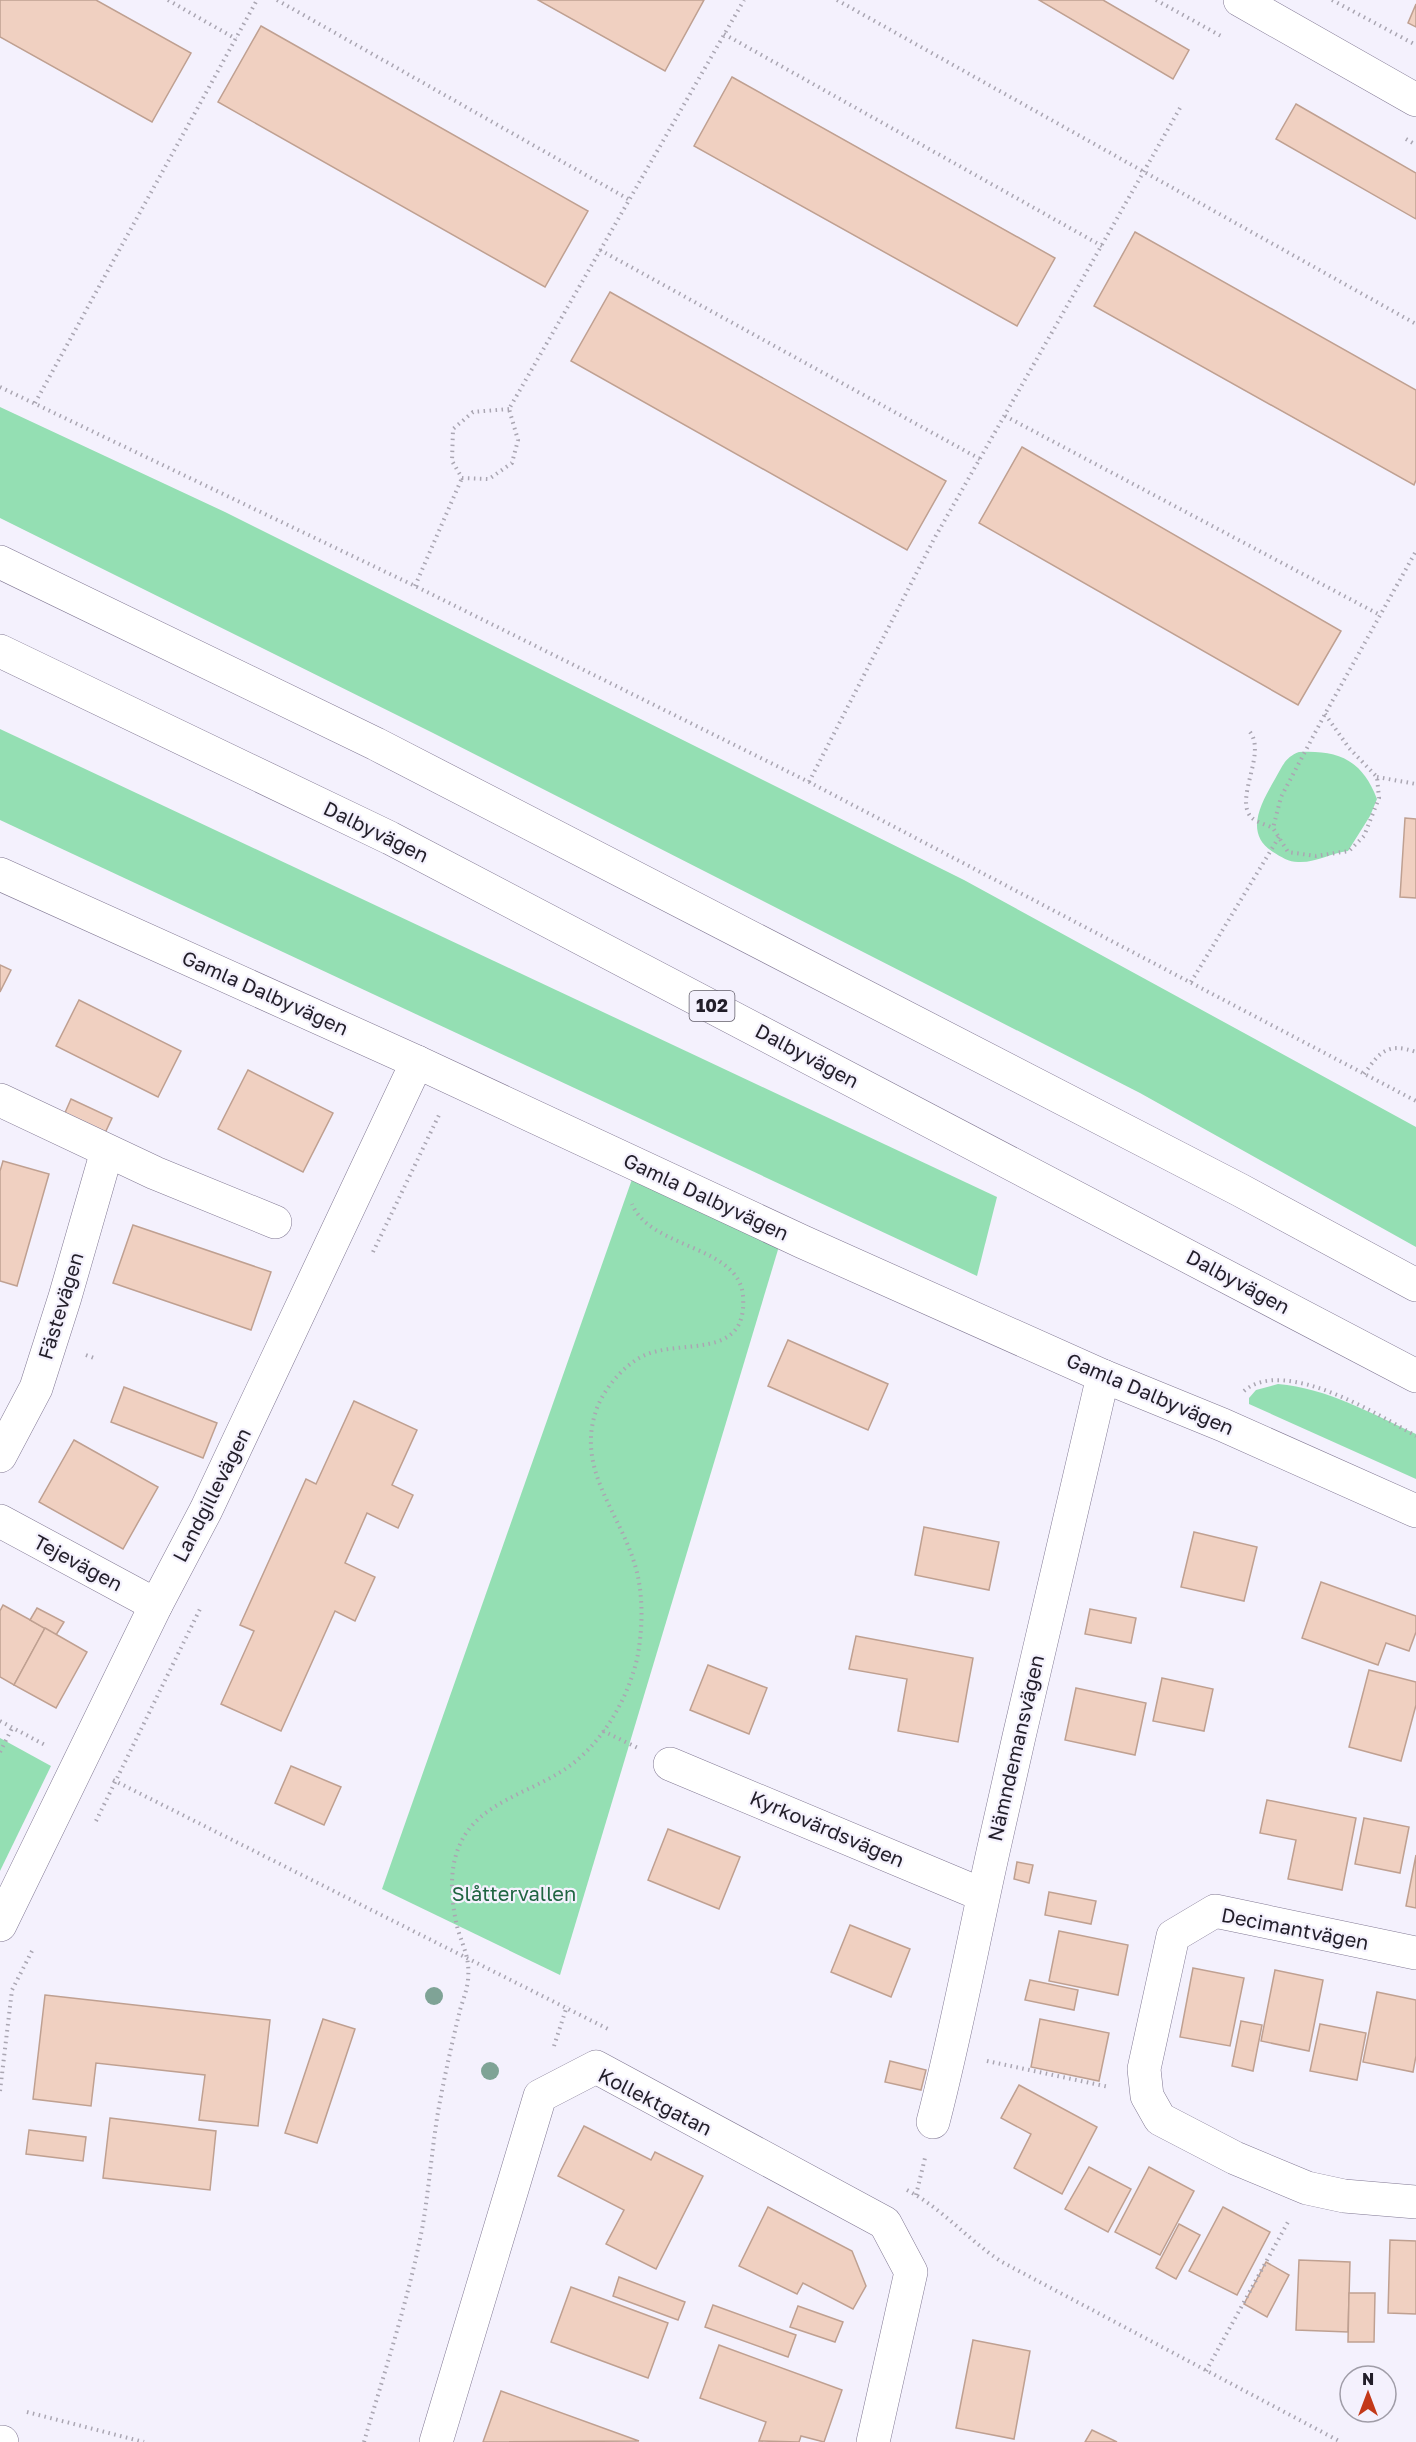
<svg xmlns="http://www.w3.org/2000/svg" width="1416" height="2442" viewBox="0 0 1416 2442" font-family="'Golos Text',sans-serif">
	<style>
		.green { fill: #94dfb3 }
		.building { fill: #f0d0c1; stroke: #bfa091; stroke-width: 1.5 }
		.lines { fill: none; stroke-linecap: round; stroke-linejoin: round }
		.minor-casing { stroke: #817893; stroke-width: 34 }
		.tertiary-casing { stroke: #817893; stroke-width: 34 }
		.primary-casing { stroke: #817893; stroke-width: 34 }
		.path { stroke: #aaa6b2; stroke-width: 4; stroke-dasharray: 1.5 4.5; stroke-linecap: butt }
		.minor { stroke: #fff; stroke-width: 33 }
		.tertiary { stroke: #fff; stroke-width: 33 }
		.primary { stroke: #fff; stroke-width: 33 }
		.tree { fill: #7fa396 }
		.labels { text-anchor: middle; stroke-width: 4.5; stroke-linejoin: round; paint-order: stroke }
		.shield { fill: #f4f1fd; stroke: #615d69; stroke-width: 1.5 }
		.shield-label { font-size: 18px; font-weight: bold; fill: #221e29 }
		.street-label { font-size: 20px; fill: #221e29; stroke: #f4f1fd }
		.park-label { font-size: 20px; fill: #1f6441; stroke: #f4f1fd }
	</style>
	<rect width="100%" height="100%" fill="#f4f1fd"/>
	<g class="green">
		<polygon points="0,407 225,512 964,880 1416,1127 1416,1247 1140,1093 433,733 0,518"/>
		<polygon points="0,729 997,1197 977,1276 0,820"/>
		<path d="M1299,752C1339,750 1362,760 1377,799L1370,816L1348,851C1331,853 1316,863 1298,862C1289,862 1281,857 1273,852C1243,833 1262,802 1275,779C1282,767 1285,757 1299,752Z"/>
		<polygon points="637,1165 783,1233 560,1975 382,1889"/>
		<path d="M1278,1384C1327,1388 1372,1414 1416,1434V1479L1249,1404V1398L1256,1390Z"/>
		<polygon points="0,1738 51,1766 0,1871"/>
	</g>
	<g class="building">
		<polygon points="0,0 96,0 191,53 152,122 0,37"/>
		<polygon points="538,0 704,0 665,71"/>
		<polygon points="1039,0 1103,0 1189,50 1173,79"/>
		<polygon points="1416,4 1416,27 1408,23"/>
		<polygon points="261,26 588,211 545,287 218,102"/>
		<polygon points="732,77 1055,258 1017,326 694,146"/>
		<polygon points="1296,104 1416,173 1416,219 1276,139"/>
		<polygon points="1135,232 1416,390 1416,480 1414,485 1094,306"/>
		<polygon points="610,292 946,481 907,550 571,361"/>
		<polygon points="1022,447 1341,631 1298,705 979,523"/>
		<polygon points="1405,818 1416,819 1416,898 1400,897"/>
		<polygon points="0,965 11,970 0,992"/>
		<polygon points="79,1000 181,1051 158,1097 56,1046"/>
		<polygon points="248,1070 333,1113 303,1172 218,1129"/>
		<polygon points="71,1099 112,1118 105,1133 64,1115"/>
		<polygon points="3,1161 49,1174 17,1286 0,1281 0,1171"/>
		<polygon points="133,1225 271,1272 251,1330 113,1283"/>
		<polygon points="788,1340 888,1384 868,1430 768,1386"/>
		<polygon points="124,1387 217,1423 203,1458 111,1422"/>
		<polygon points="354,1401 417,1430 392,1485 413,1495 398,1528 367,1513 345,1563 375,1577 355,1621 335,1611 281,1731 221,1704 254,1631 240,1625 306,1479 316,1484"/>
		<polygon points="74,1440 158,1487 123,1549 39,1502"/>
		<polygon points="924,1527 999,1542 989,1590 915,1575"/>
		<polygon points="1194,1532 1257,1547 1244,1601 1181,1587"/>
		<polygon points="1321,1582 1416,1616 1416,1632 1409,1651 1386,1643 1378,1665 1302,1638"/>
		<polygon points="3,1605 45,1628 14,1685 0,1677 0,1611"/>
		<polygon points="37,1608 64,1622 56,1635 30,1620"/>
		<polygon points="1090,1609 1136,1618 1131,1643 1085,1634"/>
		<polygon points="45,1628 87,1652 56,1708 14,1685"/>
		<polygon points="856,1636 973,1658 958,1742 898,1731 907,1679 849,1669"/>
		<polygon points="708,1665 767,1688 749,1734 690,1710"/>
		<polygon points="1369,1670 1416,1682 1416,1705 1401,1761 1349,1747"/>
		<polygon points="1162,1678 1213,1689 1204,1731 1153,1721"/>
		<polygon points="1076,1688 1146,1703 1135,1755 1065,1740"/>
		<polygon points="291,1766 341,1787 324,1825 275,1803"/>
		<polygon points="1267,1800 1356,1818 1342,1890 1288,1879 1296,1840 1260,1833"/>
		<polygon points="1364,1818 1409,1827 1400,1873 1355,1864"/>
		<polygon points="668,1829 740,1857 719,1909 648,1880"/>
		<polygon points="1416,1855 1416,1908 1406,1906"/>
		<polygon points="1017,1862 1033,1865 1029,1883 1014,1879"/>
		<polygon points="1049,1892 1096,1901 1091,1924 1045,1915"/>
		<polygon points="850,1925 910,1949 891,1997 831,1972"/>
		<polygon points="1059,1931 1128,1945 1118,1995 1049,1981"/>
		<polygon points="1193,1968 1244,1978 1230,2046 1180,2037"/>
		<polygon points="1275,1970 1323,1980 1309,2051 1261,2041"/>
		<polygon points="1030,1980 1078,1990 1074,2010 1025,2000"/>
		<polygon points="1377,1992 1416,2000 1416,2056 1413,2072 1363,2062"/>
		<polygon points="45,1995 270,2020 258,2126 199,2120 205,2075 96,2063 91,2106 33,2099"/>
		<polygon points="323,2019 355,2029 317,2143 285,2133"/>
		<polygon points="1040,2019 1109,2033 1099,2081 1031,2067"/>
		<polygon points="1241,2021 1262,2025 1253,2071 1232,2066"/>
		<polygon points="1320,2024 1366,2033 1357,2080 1310,2071"/>
		<polygon points="890,2061 926,2070 921,2090 885,2082"/>
		<polygon points="1019,2085 1097,2127 1062,2194 1014,2168 1031,2134 1001,2118"/>
		<polygon points="110,2118 216,2131 210,2190 103,2178"/>
		<polygon points="584,2126 651,2160 655,2152 703,2176 656,2269 606,2244 624,2210 558,2176"/>
		<polygon points="29,2130 86,2137 83,2161 26,2154"/>
		<polygon points="1089,2167 1131,2189 1108,2232 1065,2209"/>
		<polygon points="1149,2167 1194,2191 1160,2255 1115,2232"/>
		<polygon points="768,2207 852,2251 866,2286 853,2309 803,2283 797,2294 739,2266"/>
		<polygon points="1223,2207 1270,2232 1237,2295 1189,2271"/>
		<polygon points="1179,2224 1200,2235 1176,2279 1156,2268"/>
		<polygon points="1390,2240 1416,2241 1416,2314 1388,2313"/>
		<polygon points="1299,2260 1350,2262 1348,2332 1296,2330"/>
		<polygon points="1266,2262 1289,2275 1267,2317 1244,2304"/>
		<polygon points="619,2277 685,2302 678,2320 613,2296"/>
		<polygon points="571,2287 668,2323 648,2378 551,2342"/>
		<polygon points="1349,2293 1375,2293 1374,2342 1348,2342"/>
		<polygon points="713,2305 796,2335 788,2357 705,2327"/>
		<polygon points="798,2306 843,2322 835,2342 790,2327"/>
		<polygon points="973,2340 1030,2351 1014,2439 956,2428"/>
		<polygon points="719,2345 842,2390 824,2442 801,2436 799,2442 759,2441 766,2422 700,2398"/>
		<polygon points="501,2391 639,2441 483,2442"/>
		<polygon points="1092,2430 1117,2442 1085,2442"/>
	</g>
	<g class="lines">
		<g class="minor-casing">
			<g id="minor">
				<polyline points="0,874 417,1062 803,1242 1103,1376 1223,1425 1416,1511"/>
				<polyline points="0,1100 155,1173 275,1222"/>
				<polyline points="0,1456 36,1388 65,1297 107,1151"/>
				<polyline points="0,1521 156,1605"/>
				<polyline points="670,1764 983,1895"/>
				<polyline points="0,1925 156,1605 206,1510 417,1062"/>
				<polyline points="1416,1953 1215,1911 1173,1936 1144,2069 1147,2096 1160,2119 1235,2158 1307,2188 1344,2196 1416,2202"/>
				<path d="M933,2122C957,2030 974,1936 995,1843C1030,1687 1066,1531 1103,1376"/>
				<polyline points="0,2442 2,2442"/>
				<polyline points="436,2442 540,2096 596,2067 885,2223 911,2272 873,2442"/>
			</g>
		</g>
		<g class="tertiary-casing">
			<polyline id="tertiary" points="1240,0 1416,100"/>
		</g>
		<g class="primary-casing">
			<g id="primary">
				<polyline points="0,562 376,744 1240,1190 1416,1285"/>
				<polyline points="0,651 390,838 1416,1376"/>
			</g>
		</g>
		<g class="path">
			<polyline points="168,0 236,39"/>
			<polyline points="277,0 630,200"/>
			<polyline points="837,0 1416,324"/>
			<polyline points="1156,0 1221,36"/>
			<polyline points="1332,0 1416,45"/>
			<polyline points="724,34 1102,246"/>
			<polyline points="1406,139 1416,145"/>
			<polyline points="600,250 980,459"/>
			<polyline points="0,387 415,586 809,782 1416,1101"/>
			<polyline points="35,403 257,0"/>
			<polyline points="509,409 473,412 453,429 452,461 462,478 489,479 512,463 518,440 509,409 744,0"/>
			<polyline points="1005,416 1380,615"/>
			<polyline points="415,586 462,478"/>
			<polyline points="1325,714 1349,748 1377,777 1379,798 1364,836 1349,851 1316,856 1288,852 1273,828 1281,797 1325,714 1416,551"/>
			<path d="M1250,732C1267,754 1233,800 1252,818C1256,822 1267,825 1273,828"/>
			<polyline points="1377,777 1416,784"/>
			<polyline points="809,782 934,539 1180,108"/>
			<polyline points="1191,982 1279,837"/>
			<path d="M1364,1074C1380,1052 1387,1042 1416,1052"/>
			<polyline points="373,1252 440,1113"/>
			<polyline points="86,1355 94,1358"/>
			<path d="M1244,1391C1284,1356 1379,1415 1416,1436"/>
			<polyline points="0,1721 45,1745"/>
			<polyline points="603,1731 638,1748"/>
			<polyline points="0,1752 12,1728"/>
			<polyline points="113,1780 610,2030"/>
			<polyline points="96,1821 201,1607"/>
			<polyline points="554,2046 567,2006"/>
			<polyline points="987,2061 1109,2087"/>
			<polyline points="0,2091 12,1990 33,1949"/>
			<path d="M907,2190C943,2209 968,2240 1002,2262L1341,2442"/>
			<polyline points="916,2195 925,2158"/>
			<polyline points="1206,2371 1288,2222"/>
			<polyline points="27,2412 144,2442"/>
			<path d="M364,2442C385,2370 409,2298 423,2224C429,2187 432,2149 438,2112C444,2078 452,2043 460,2010C463,2000 467,1990 468,1980C470,1959 464,1949 458,1930C452,1907 449,1878 456,1855C472,1799 537,1794 576,1761C606,1736 628,1697 637,1659C643,1629 644,1592 634,1562C618,1511 578,1470 595,1414C601,1392 622,1367 641,1357C678,1337 748,1363 743,1296C739,1245 650,1249 632,1204"/>
		</g>
		<use href="#minor" class="minor"/>
		<use href="#tertiary" class="tertiary"/>
		<use href="#primary" class="primary"/>
	</g>
	<g class="tree">
		<circle cx="434" cy="1996" r="9"/>
		<circle cx="490" cy="2071" r="9"/>
	</g>
	<g class="labels">
		<rect class="shield" x="689.5" y="991" width="45" height="30" rx="4.5"/>
		<g class="shield-label">
			<text x="712" y="1012">102</text>
		</g>
		<g class="street-label">
			<text transform="translate(376 832) rotate(26)" y="7">Dalbyvägen</text>
			<text transform="translate(265 993) rotate(24)" y="7">Gamla Dalbyvägen</text>
			<text transform="translate(807 1056) rotate(28)" y="7">Dalbyvägen</text>
			<text transform="translate(706 1197) rotate(25)" y="7">Gamla Dalbyvägen</text>
			<text transform="translate(1238 1282) rotate(28)" y="7">Dalbyvägen</text>
			<text transform="translate(61 1306) rotate(-73)" y="7">Fästevägen</text>
			<text transform="translate(1150 1394) rotate(23)" y="7">Gamla Dalbyvägen</text>
			<text transform="translate(212 1495) rotate(-63)" y="7">Landgillevägen</text>
			<text transform="translate(78 1563) rotate(28)" y="7">Tejevägen</text>
			<text transform="translate(1016 1748) rotate(-77)" y="7">Nämndemansvägen</text>
			<text transform="translate(827 1829) rotate(23)" y="7">Kyrkovärdsvägen</text>
			<text transform="translate(1295 1929) rotate(11)" y="7">Decimantvägen</text>
			<text transform="translate(655 2102) rotate(27)" y="7">Kollektgatan</text>
		</g>
		<g class="park-label">
			<text x="514" y="1901">Slåttervallen</text>
		</g>
	</g>
	<g transform="translate(1368 2394)"><circle r="28" fill="#f4f1fd" stroke="#a09da8" stroke-width="1.5"/>
	<path d="M0-4.5L10 22L0 15L-10 22Z" fill="#c33919"/>
	<text y="-9" font-size="16" font-weight="bold" text-anchor="middle" fill="#221e29">N</text>
	</g>
</svg>
